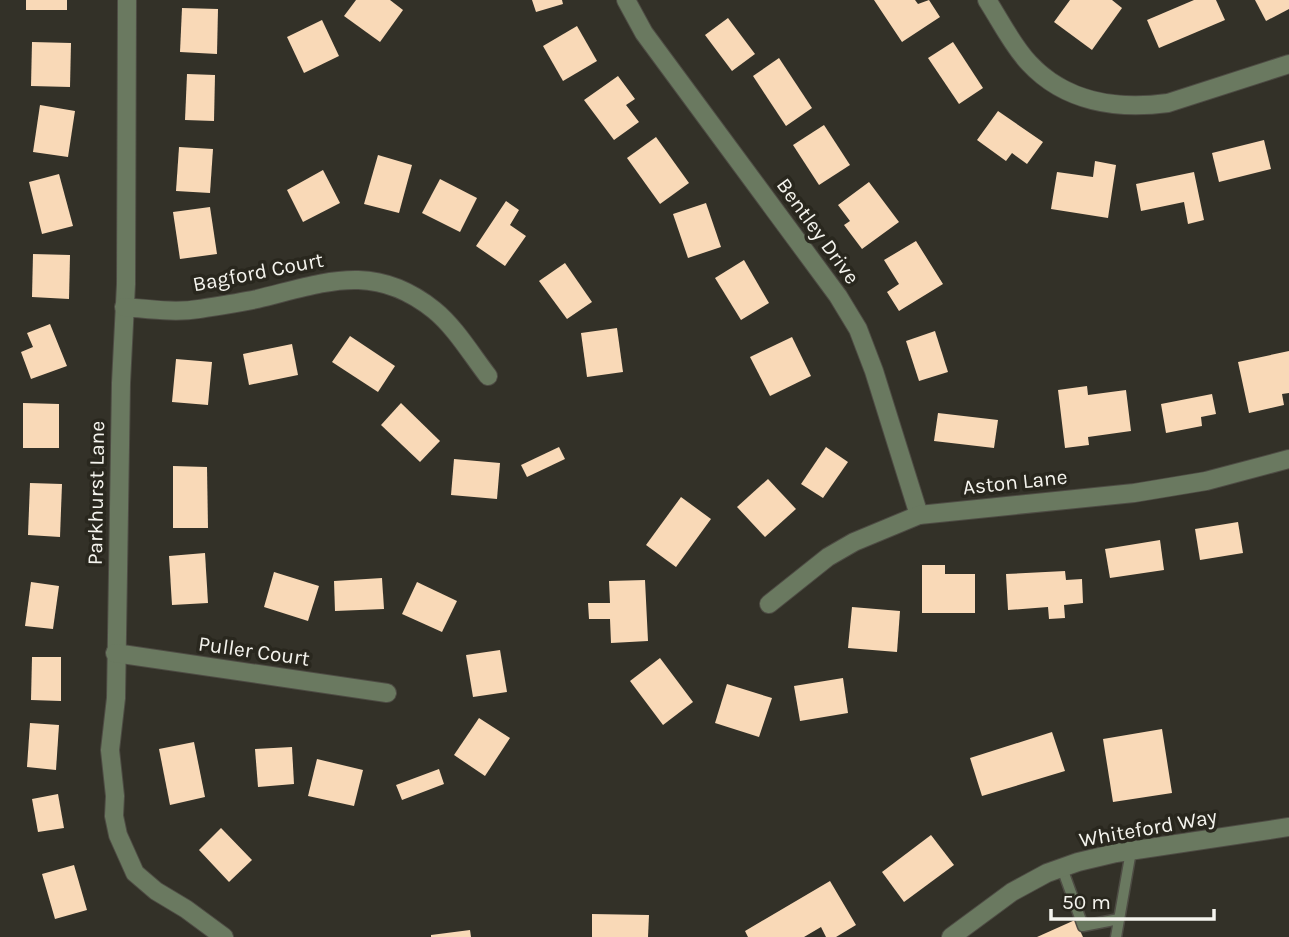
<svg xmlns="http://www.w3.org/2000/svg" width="1289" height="937" viewBox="0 0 1289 937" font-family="Karla,sans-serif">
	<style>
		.building { fill: #f9d9b7 }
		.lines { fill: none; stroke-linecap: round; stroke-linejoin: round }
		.service-casing { stroke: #4e4c44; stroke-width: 13 }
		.minor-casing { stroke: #4e4c44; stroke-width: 20 }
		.service { stroke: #6a7960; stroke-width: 10 }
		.minor { stroke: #6a7960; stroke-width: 18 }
		.labels { text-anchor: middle; stroke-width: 7; stroke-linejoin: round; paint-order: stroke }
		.street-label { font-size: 21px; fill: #f5f4ee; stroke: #29271e }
	</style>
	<rect width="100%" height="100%" fill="#333128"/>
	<g class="building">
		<rect x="26" y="0" width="41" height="10"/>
		<polygon points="356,0 390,0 403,10 380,42 344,16"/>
		<polygon points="532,0 562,0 563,4 536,12"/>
		<polygon points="874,0 915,0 918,4 929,0 940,17 902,42"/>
		<polygon points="1070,0 1112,0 1122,8 1092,50 1054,22"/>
		<polygon points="1194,0 1216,0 1225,20 1159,48 1147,20"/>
		<polygon points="1255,0 1289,0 1289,9 1266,21"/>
		<polygon points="182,8 218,9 217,54 180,52"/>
		<polygon points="728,18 755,54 732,71 705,35"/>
		<polygon points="322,20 339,56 304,73 287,37"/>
		<polygon points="577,26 597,61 563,81 543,46"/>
		<polygon points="32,42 71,43 70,87 31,86"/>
		<polygon points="953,42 983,88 959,104 928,58"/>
		<polygon points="779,58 812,108 786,126 753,76"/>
		<polygon points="187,74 215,75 214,121 185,120"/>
		<polygon points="618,76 635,99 626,105 639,122 614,140 584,100"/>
		<polygon points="40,105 75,111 68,157 33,152"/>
		<polygon points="998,111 1043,142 1027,164 1012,153 1006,161 977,140"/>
		<polygon points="824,125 850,165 819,185 793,145"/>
		<polygon points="656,137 689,183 660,204 627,158"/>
		<polygon points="1264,140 1271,169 1219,182 1212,153"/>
		<polygon points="179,147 213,149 210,193 176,191"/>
		<polygon points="378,155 412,165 399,213 364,204"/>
		<polygon points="1095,161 1116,165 1108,218 1051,209 1057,172 1093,177"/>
		<polygon points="323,170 340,203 303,222 287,190"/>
		<polygon points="1194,172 1204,220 1188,224 1184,202 1141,211 1136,184"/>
		<polygon points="59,174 73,226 42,234 29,182"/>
		<polygon points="440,179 477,198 460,232 422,213"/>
		<polygon points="869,182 899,222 862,249 844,225 850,221 838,205"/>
		<polygon points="506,201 519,210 510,225 526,236 505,266 476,246"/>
		<polygon points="706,203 721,247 688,258 673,214"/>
		<polygon points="210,207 217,254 180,259 173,212"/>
		<polygon points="916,241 943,284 899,311 887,292 899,284 884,260"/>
		<polygon points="33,254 70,255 69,299 32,297"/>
		<polygon points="744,260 769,303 741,320 715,278"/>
		<polygon points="565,263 592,302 567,319 539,281"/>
		<polygon points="50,324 67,366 31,379 21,352 33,347 27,333"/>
		<polygon points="617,328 623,372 587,377 581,333"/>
		<polygon points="935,331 948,372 919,381 906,341"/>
		<polygon points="350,336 395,366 378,392 332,362"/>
		<polygon points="792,337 811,376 770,396 750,357"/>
		<polygon points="292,344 298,375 249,385 243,354"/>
		<polygon points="1289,351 1289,393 1282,394 1284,405 1249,413 1238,362"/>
		<polygon points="176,359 212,362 208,405 172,402"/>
		<polygon points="1087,386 1088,395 1126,390 1131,431 1088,437 1089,445 1065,448 1058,390"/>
		<polygon points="1212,394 1216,414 1201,417 1202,426 1166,433 1161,404"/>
		<polygon points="23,403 59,404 59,448 23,448"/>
		<polygon points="401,403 440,441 420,462 381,425"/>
		<polygon points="938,413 998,420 994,448 934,441"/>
		<polygon points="559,447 565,459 527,477 521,465"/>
		<polygon points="826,447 848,462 823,498 801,484"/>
		<polygon points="454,459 500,463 497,499 451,495"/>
		<polygon points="173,466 207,467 208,528 173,528"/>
		<polygon points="768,479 796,509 765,537 737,507"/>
		<polygon points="30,483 62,484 60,537 28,535"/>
		<polygon points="681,497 711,519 676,567 646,545"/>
		<polygon points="1238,522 1243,553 1200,560 1195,529"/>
		<polygon points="1160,540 1164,570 1110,578 1105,549"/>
		<polygon points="205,553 208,603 172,605 169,556"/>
		<polygon points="922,565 945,565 945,574 975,574 975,613 922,613"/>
		<polygon points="1065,571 1066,580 1082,579 1083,603 1064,605 1065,618 1049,619 1048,607 1008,610 1006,574"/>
		<polygon points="274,572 319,586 308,621 264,607"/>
		<polygon points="382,578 384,609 335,611 334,581"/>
		<polygon points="645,580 648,641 611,643 610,619 589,619 588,603 610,603 609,581"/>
		<polygon points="31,582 59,586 53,629 25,626"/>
		<polygon points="417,582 457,601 442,632 402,614"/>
		<polygon points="852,607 900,611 897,652 848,648"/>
		<polygon points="500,650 507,692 473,697 466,655"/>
		<polygon points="32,657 61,657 61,701 31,700"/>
		<polygon points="660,658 693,702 663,725 630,681"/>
		<polygon points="843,678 848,713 800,721 794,686"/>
		<polygon points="727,684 772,698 759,737 715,723"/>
		<polygon points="479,718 510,738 485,776 454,755"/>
		<polygon points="30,723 59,725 56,770 27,767"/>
		<polygon points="1162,729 1172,793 1113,802 1103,739"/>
		<polygon points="1052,732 1065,771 982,796 970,758"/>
		<polygon points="194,742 205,797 170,805 159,749"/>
		<polygon points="292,747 294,784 258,787 255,749"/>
		<polygon points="317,759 363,770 354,806 308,796"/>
		<polygon points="439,769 444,784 402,800 396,785"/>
		<polygon points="58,794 64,828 38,832 32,799"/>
		<polygon points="221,828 252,860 229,882 199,850"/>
		<polygon points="931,835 954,865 904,902 882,872"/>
		<polygon points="74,865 87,910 55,919 42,874"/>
		<polygon points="830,881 856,925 836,937 826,937 821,927 804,937 748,937 745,931"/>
		<polygon points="592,914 649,915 648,937 592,937"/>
		<polygon points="1075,920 1083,937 1037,937"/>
		<polygon points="470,930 471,937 431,937 431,935"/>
	</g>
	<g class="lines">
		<g class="service-casing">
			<g id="service">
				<polyline points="1062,868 1083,926 1119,919"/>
				<polyline points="1116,937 1131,851"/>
			</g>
		</g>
		<g class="minor-casing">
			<g id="minor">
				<polyline points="127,0 126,284 121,383 116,698 110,750 115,796 114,816 118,835 135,873 156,891 186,909 224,937"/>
				<polyline points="626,0 644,33 838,296 858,329 874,371 919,515"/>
				<path d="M987,0C1000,20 1012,45 1029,63C1065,102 1117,110 1168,103L1289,64"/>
				<path d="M124,307C149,309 175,313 199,309C218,306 238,303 257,299C324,283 373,261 434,310C455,327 471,354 488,376"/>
				<polyline points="769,604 828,557 854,542 919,515 1134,493 1206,481 1289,459"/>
				<polyline points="115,653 387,693"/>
				<polyline points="951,937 1012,892 1047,873 1078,862 1116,853 1289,827"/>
			</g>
		</g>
		<use href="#service" class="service"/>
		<use href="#minor" class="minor"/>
	</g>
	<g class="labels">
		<g class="street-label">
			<text transform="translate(818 231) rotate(54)" y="7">Bentley Drive</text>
			<text transform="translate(258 272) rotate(-11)" y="7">Bagford Court</text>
			<text transform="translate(1015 482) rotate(-6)" y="7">Aston Lane</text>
			<text transform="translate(96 493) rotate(-89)" y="7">Parkhurst Lane</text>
			<text transform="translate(254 651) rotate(8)" y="7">Puller Court</text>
			<text transform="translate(1148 828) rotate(-10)" y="7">Whiteford Way</text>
		</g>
	</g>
	<path d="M1051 909v10h163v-10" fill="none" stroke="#f5f4ee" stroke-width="3.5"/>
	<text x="1062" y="909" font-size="21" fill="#f5f4ee" stroke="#29271e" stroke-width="5" paint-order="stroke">50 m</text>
</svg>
